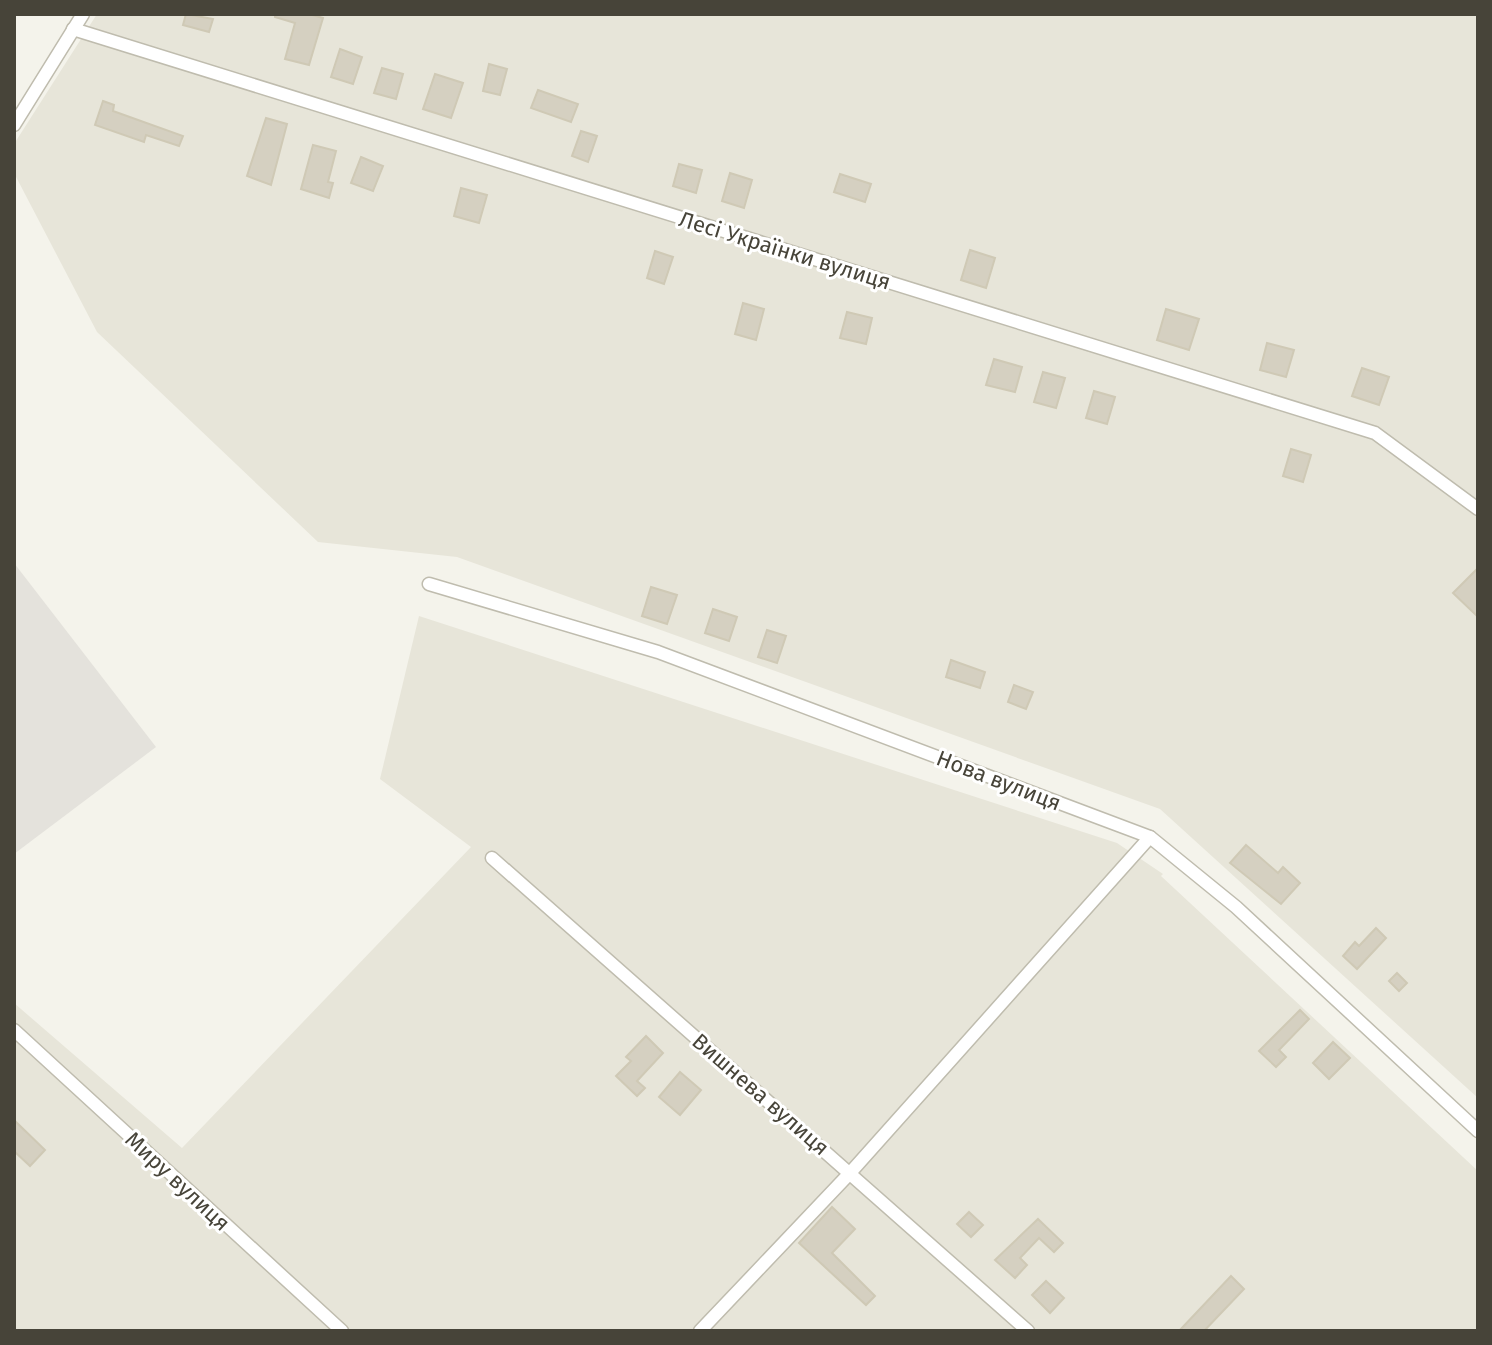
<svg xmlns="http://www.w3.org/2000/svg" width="1492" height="1345" viewBox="0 0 1492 1345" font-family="'Fira Sans',sans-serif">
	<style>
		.residential { fill: #e7e5d9 }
		.industrial { fill: #e4e2dc }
		.building { fill: #d5d0c1; stroke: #cfc9b5; stroke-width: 2 }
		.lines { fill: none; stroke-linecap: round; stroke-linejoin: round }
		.minor-casing { stroke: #bfbcae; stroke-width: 15 }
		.minor { stroke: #fff; stroke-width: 12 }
		.labels { text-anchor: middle; stroke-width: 6; stroke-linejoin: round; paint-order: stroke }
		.street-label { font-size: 22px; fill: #474439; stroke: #fff }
	</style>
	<rect width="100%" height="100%" fill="#f4f3eb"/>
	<g class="residential">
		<polygon points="97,14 1478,14 1478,1098 1160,809 457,557 318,542 97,332 14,173 14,144"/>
		<polygon points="419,616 1117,843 1163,874 1161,876 1478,1171 1478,1331 14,1331 14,1003 182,1148 471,847 380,779"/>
	</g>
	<polygon class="industrial" points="14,563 156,747 14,854"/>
	<g class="building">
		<polygon points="186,14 213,19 209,32 183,25"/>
		<polygon points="275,14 309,14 323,18 309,65 285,59 295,23 275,17"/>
		<polygon points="340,49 362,57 353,84 331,77"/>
		<polygon points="489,64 507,69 500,95 483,91"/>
		<polygon points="382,68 403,74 396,99 374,93"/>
		<polygon points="435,74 463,83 451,118 423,109"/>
		<polygon points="538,90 578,104 571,122 531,108"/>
		<polygon points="103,101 114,105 113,111 183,136 179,146 146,135 144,142 95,125"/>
		<polygon points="266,118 287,124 271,185 247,176"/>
		<polygon points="581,131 597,136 588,162 572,156"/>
		<polygon points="313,145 336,151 328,182 333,183 329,198 301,189"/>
		<polygon points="361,157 383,166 373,191 351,183"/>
		<polygon points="679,164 702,170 696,193 673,186"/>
		<polygon points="730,173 752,180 744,208 722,201"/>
		<polygon points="840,174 871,184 865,202 834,192"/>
		<polygon points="461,188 487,195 479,223 454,216"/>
		<polygon points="970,250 995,258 986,288 961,280"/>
		<polygon points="655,251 673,257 664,284 647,278"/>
		<polygon points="743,303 764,309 756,340 735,334"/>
		<polygon points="1166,309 1199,319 1189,350 1157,340"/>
		<polygon points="847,312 872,318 866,344 840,338"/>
		<polygon points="1267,343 1294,350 1286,377 1260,370"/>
		<polygon points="994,359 1022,367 1015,392 986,385"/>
		<polygon points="1362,368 1389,377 1379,405 1352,396"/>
		<polygon points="1043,372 1065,378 1056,408 1034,402"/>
		<polygon points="1094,391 1115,397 1107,424 1086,418"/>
		<polygon points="1291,449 1311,455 1303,482 1283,476"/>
		<polygon points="1478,568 1478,617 1453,593"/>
		<polygon points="651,587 677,595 667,624 642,616"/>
		<polygon points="713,609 737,617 729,641 705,633"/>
		<polygon points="767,630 786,636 777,663 758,657"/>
		<polygon points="951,660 985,672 980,688 946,677"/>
		<polygon points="1014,685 1033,692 1026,709 1008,702"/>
		<polygon points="1246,845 1278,873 1283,867 1300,883 1281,904 1230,863"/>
		<polygon points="1376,928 1386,938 1357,969 1343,956 1355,942 1359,946"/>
		<polygon points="1397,973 1407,983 1399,991 1389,981"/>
		<polygon points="1300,1010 1309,1019 1279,1050 1286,1057 1276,1067 1259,1051"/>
		<polygon points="646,1036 663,1053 637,1081 645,1088 637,1096 616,1076 631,1061 626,1057"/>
		<polygon points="1333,1042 1350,1058 1329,1079 1313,1063"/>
		<polygon points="680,1072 701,1090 680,1115 659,1097"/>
		<polygon points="14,1120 45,1150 30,1166 14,1151"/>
		<polygon points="832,1207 855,1229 832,1253 875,1296 866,1305 799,1243"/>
		<polygon points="969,1212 983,1225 971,1237 957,1224"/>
		<polygon points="1038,1219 1063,1243 1054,1252 1039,1238 1020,1258 1027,1265 1015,1278 995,1260"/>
		<polygon points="1231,1276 1244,1289 1204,1331 1179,1331"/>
		<polygon points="1046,1281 1064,1298 1050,1313 1032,1295"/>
	</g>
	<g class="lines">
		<g class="minor-casing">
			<g id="minor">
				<polyline points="73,29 1375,433 1478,509"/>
				<polyline points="14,125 83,14"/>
				<polyline points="429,584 658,652 1150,837 1236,907 1478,1131"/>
				<polyline points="492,858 1028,1331"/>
				<polyline points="14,1030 342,1331"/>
				<polyline points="700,1331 850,1173 1150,837"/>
			</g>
		</g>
		<use href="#minor" class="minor"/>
	</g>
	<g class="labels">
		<g class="street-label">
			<text transform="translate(785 250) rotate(17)" y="8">Лесі Українки вулиця</text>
			<text transform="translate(999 780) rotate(21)" y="8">Нова вулиця</text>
			<text transform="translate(761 1094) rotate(41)" y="8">Вишнева вулиця</text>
			<text transform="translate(178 1181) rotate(43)" y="8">Миру вулиця</text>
		</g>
	</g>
	<rect width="1492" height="1345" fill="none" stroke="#474439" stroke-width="32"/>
</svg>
